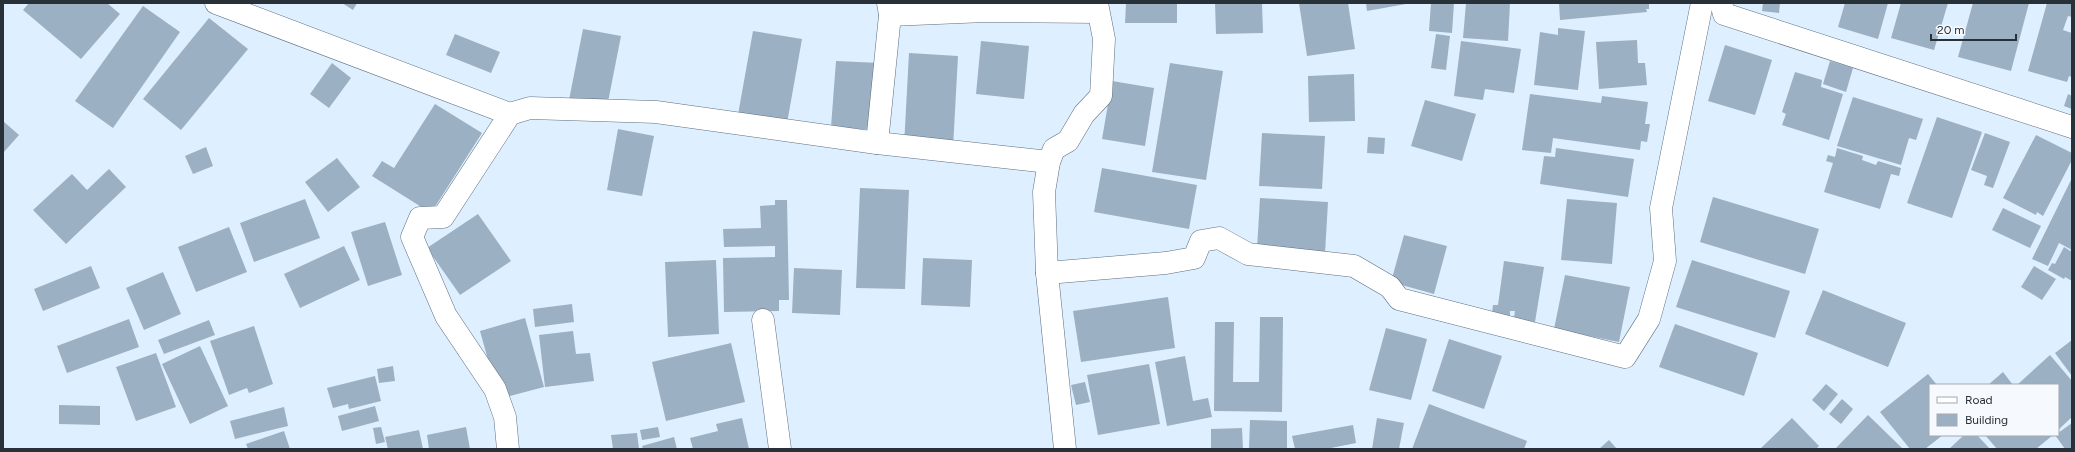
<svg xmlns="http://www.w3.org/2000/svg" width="2075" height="452" viewBox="0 0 2075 452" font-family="Figtree,sans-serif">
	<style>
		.building { fill: #9cb0c3 }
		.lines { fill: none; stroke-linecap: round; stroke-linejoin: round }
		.street-casing { stroke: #5d6f80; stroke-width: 23 }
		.street { stroke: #fff; stroke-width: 22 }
	</style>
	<rect width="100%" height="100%" fill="#deefff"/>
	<g class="building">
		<polygon points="29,3 107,3 120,14 81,59 23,10"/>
		<polygon points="342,3 357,3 353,10"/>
		<polygon points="1126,3 1177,3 1177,23 1125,23"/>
		<polygon points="1215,3 1262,3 1263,33 1216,34"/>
		<polygon points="1299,3 1348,3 1355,49 1307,56"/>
		<polygon points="1366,3 1405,3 1406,4 1367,11"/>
		<polygon points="1431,3 1454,3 1452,33 1429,31"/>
		<polygon points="1466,3 1510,3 1508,41 1463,38"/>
		<polygon points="1559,3 1649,3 1649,9 1646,9 1647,12 1560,20"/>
		<polygon points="1763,3 1780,3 1779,13 1762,11"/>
		<polygon points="1845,3 1888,3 1878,39 1838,27"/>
		<polygon points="1901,3 1948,3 1934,50 1891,38"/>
		<polygon points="1973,3 2029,3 2011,71 1958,57"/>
		<polygon points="2047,3 2072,3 2072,17 2068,16 2063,30 2072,33 2072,77 2069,76 2067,82 2028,71"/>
		<polygon points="143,6 180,32 113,128 75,101"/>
		<polygon points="209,18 248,49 181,130 143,99"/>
		<polygon points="1558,28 1585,31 1578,90 1534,85 1540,32 1558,35"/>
		<polygon points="583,29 621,36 607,107 569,100"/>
		<polygon points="753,31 802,39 786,129 737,120"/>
		<polygon points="455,34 500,52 491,73 446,55"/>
		<polygon points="1436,34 1450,36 1446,70 1431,68"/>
		<polygon points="1637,40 1638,63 1645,63 1647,85 1599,89 1596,42"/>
		<polygon points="981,41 1029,46 1024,99 976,94"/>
		<polygon points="1461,41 1521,49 1514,93 1485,89 1483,100 1454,96"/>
		<polygon points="1725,45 1772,60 1755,115 1708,101"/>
		<polygon points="909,53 958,56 953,148 904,146"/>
		<polygon points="836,61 880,63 876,130 831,127"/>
		<polygon points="1830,61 1853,68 1846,92 1823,84"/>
		<polygon points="332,63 351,78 329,108 310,94"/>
		<polygon points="1170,63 1223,71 1206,180 1152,172"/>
		<polygon points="1795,72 1822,80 1821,87 1843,94 1829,140 1782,125 1786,114 1782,112"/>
		<polygon points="1354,74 1355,121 1309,122 1308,76"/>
		<polygon points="1112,81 1154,88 1145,146 1102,139"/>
		<polygon points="1530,94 1601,103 1602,96 1648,102 1645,124 1650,124 1647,142 1641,141 1640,150 1553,138 1551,153 1522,150"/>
		<polygon points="2068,94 2072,96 2072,109 2064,106"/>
		<polygon points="1853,97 1923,119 1916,140 1909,138 1901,165 1837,146"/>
		<polygon points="1425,100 1476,114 1462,161 1411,146"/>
		<polygon points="435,104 482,133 431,213 372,176 382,161 394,168"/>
		<polygon points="1937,117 1982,132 1952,218 1907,203"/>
		<polygon points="3,121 19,135 3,153"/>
		<polygon points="618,129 654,136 642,196 607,190"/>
		<polygon points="1262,133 1325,136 1322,189 1259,186"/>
		<polygon points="1985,133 2010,142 1993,188 1984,185 1987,176 1971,170"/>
		<polygon points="2036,135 2072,153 2072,160 2043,216 2037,212 2036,215 2003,198"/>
		<polygon points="1368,137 1385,138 1384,154 1367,153"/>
		<polygon points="206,147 213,166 193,174 185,156"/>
		<polygon points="1556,148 1634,159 1628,197 1540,184 1544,156 1555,157"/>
		<polygon points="1837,148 1863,156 1862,160 1876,165 1878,161 1901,168 1899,176 1891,174 1880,209 1824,192 1833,163 1826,161 1828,155 1835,157"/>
		<polygon points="337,158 360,187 328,212 305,182"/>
		<polygon points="1102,168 1197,185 1189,229 1094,212"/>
		<polygon points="109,169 126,187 66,244 33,210 72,174 87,190"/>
		<polygon points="2072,178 2072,250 2059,243 2048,266 2032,259"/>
		<polygon points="860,188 909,190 905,289 856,288"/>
		<polygon points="1713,197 1819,229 1805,274 1700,242"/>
		<polygon points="1260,198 1328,202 1325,253 1257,249"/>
		<polygon points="305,199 320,238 254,262 240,223"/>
		<polygon points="1567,199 1617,203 1612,264 1561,260"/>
		<polygon points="775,200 787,200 789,300 779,300 779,311 724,312 723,258 775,257 775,246 724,247 723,229 761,228 760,206 775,205"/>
		<polygon points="2003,208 2041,226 2030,248 1992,230"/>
		<polygon points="478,214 511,261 460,295 427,248"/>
		<polygon points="385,222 402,275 368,286 351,232"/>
		<polygon points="229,227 247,272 196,292 178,247"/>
		<polygon points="1404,235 1447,246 1434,294 1391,282"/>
		<polygon points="344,246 360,280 300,308 284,274"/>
		<polygon points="2064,247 2072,252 2072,281 2065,277 2064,279 2048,270 2052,263 2055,264"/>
		<polygon points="923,258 972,260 970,307 921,305"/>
		<polygon points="716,260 719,334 668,337 665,262"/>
		<polygon points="1692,260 1790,291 1775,338 1676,307"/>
		<polygon points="1504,261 1544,267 1535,322 1511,318 1511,316 1514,317 1515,311 1510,311 1510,316 1492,313 1493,305 1498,305"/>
		<polygon points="91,266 100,288 43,311 34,289"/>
		<polygon points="2034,266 2056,279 2042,300 2021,287"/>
		<polygon points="794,268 842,270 840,315 792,313"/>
		<polygon points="163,272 181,314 144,330 126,288"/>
		<polygon points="1565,275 1630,287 1619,342 1554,329"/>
		<polygon points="1823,290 1906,323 1888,367 1805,334"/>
		<polygon points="1168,297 1175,348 1081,362 1073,311"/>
		<polygon points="572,304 574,322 535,327 533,309"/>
		<polygon points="1260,317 1283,317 1282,412 1214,411 1215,322 1234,322 1233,382 1259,382"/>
		<polygon points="525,318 544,387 499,399 480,331"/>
		<polygon points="129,319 139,347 67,373 57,346"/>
		<polygon points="209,320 215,335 164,354 158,340"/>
		<polygon points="1675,324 1758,353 1744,396 1659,367"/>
		<polygon points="254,326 273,384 249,393 247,388 229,395 210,341"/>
		<polygon points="1386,328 1427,339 1411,400 1369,390"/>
		<polygon points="573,331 576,354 590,353 594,381 545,387 539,335"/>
		<polygon points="1449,339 1502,356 1484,409 1432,391"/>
		<polygon points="2072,340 2072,376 2055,353"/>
		<polygon points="731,343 745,402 666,421 652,362"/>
		<polygon points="200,346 228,406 190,424 162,364"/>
		<polygon points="156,353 176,407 136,421 116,367"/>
		<polygon points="2050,355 2072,381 2072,417 2058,430 2058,385 2017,385"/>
		<polygon points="1185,356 1193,401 1208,398 1212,417 1167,426 1155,362"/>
		<polygon points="1149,364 1160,424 1098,435 1087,375"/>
		<polygon points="393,366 395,381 379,383 377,369"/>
		<polygon points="2003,372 2013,385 1988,385"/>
		<polygon points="1928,374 1937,385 1930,385 1930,435 1943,435 1925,449 1910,449 1880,412"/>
		<polygon points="375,376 381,401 349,409 348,404 333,408 327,388"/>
		<polygon points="1085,382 1090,402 1076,405 1071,385"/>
		<polygon points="1826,384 1838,394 1824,411 1812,400"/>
		<polygon points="1842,399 1853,409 1841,424 1829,414"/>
		<polygon points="1429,404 1527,441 1524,449 1412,449"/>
		<polygon points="59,405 100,406 100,425 59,424"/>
		<polygon points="375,406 379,421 342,431 338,416"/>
		<polygon points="284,407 288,426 235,439 230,421"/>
		<polygon points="1868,415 1903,449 1835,449"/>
		<polygon points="742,418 749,449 693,449 690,438 718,431 716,424"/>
		<polygon points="1377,418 1404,423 1399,449 1372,449"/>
		<polygon points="1792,418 1819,446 1816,449 1760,449"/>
		<polygon points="1250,420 1287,421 1287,449 1249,449"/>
		<polygon points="2072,423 2072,449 2065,449 2055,435 2058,435 2058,433"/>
		<polygon points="1353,425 1356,443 1326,449 1295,449 1292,436"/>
		<polygon points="381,427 385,442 376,444 373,428"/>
		<polygon points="466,427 470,449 429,449 427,435"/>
		<polygon points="658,427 660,437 642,440 640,430"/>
		<polygon points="1242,428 1243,449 1211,449 1211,429"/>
		<polygon points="419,430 423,449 388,449 385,437"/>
		<polygon points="284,431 290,449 248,449 246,444"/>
		<polygon points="637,433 639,449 613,449 611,435"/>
		<polygon points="1964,435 1977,435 1990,449 1949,449"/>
		<polygon points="1985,435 2053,435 2036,449 1997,449"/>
		<polygon points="674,437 677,449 643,449 642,446"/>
		<polygon points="1609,440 1617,449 1599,449"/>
	</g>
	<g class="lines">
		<g class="street-casing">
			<g id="street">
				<polyline points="216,3 510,114"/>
				<polyline points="1721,3 1724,14 2072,127"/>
				<polyline points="890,15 985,11 1098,12"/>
				<polyline points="877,143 890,15 888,3"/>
				<polyline points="1047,273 1166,263 1194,258 1201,241 1219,238 1248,254 1354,266 1390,287 1399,299 1625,357 1649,319 1665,261 1661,208 1702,3"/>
				<polyline points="763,320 780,449"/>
				<polyline points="508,449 505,417 495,389 446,316 412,237 420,218 443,217 510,114 530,108 656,112 877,143 1049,162"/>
				<polyline points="1065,449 1047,273 1044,192 1049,162 1054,149 1068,141 1084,114 1101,96 1104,39 1097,3"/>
			</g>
		</g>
		<use href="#street" class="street"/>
	</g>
	<rect width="2075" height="452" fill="none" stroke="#283038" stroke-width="8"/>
	<rect x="1929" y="384" width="130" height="52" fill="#f6fafe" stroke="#a4a9af"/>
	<rect x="1937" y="397" width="20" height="6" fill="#ffffff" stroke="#a4a9af"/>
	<text x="1965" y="404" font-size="12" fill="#283038">Road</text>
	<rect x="1937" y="414" width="20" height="12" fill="#9cb0c3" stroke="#a4a9af"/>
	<text x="1965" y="424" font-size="12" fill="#283038">Building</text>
	<path d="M1931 34v6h85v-6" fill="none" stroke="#283038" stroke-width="2"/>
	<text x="1937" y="34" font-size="12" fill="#283038" stroke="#f6fafe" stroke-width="3" paint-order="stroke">20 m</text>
</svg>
